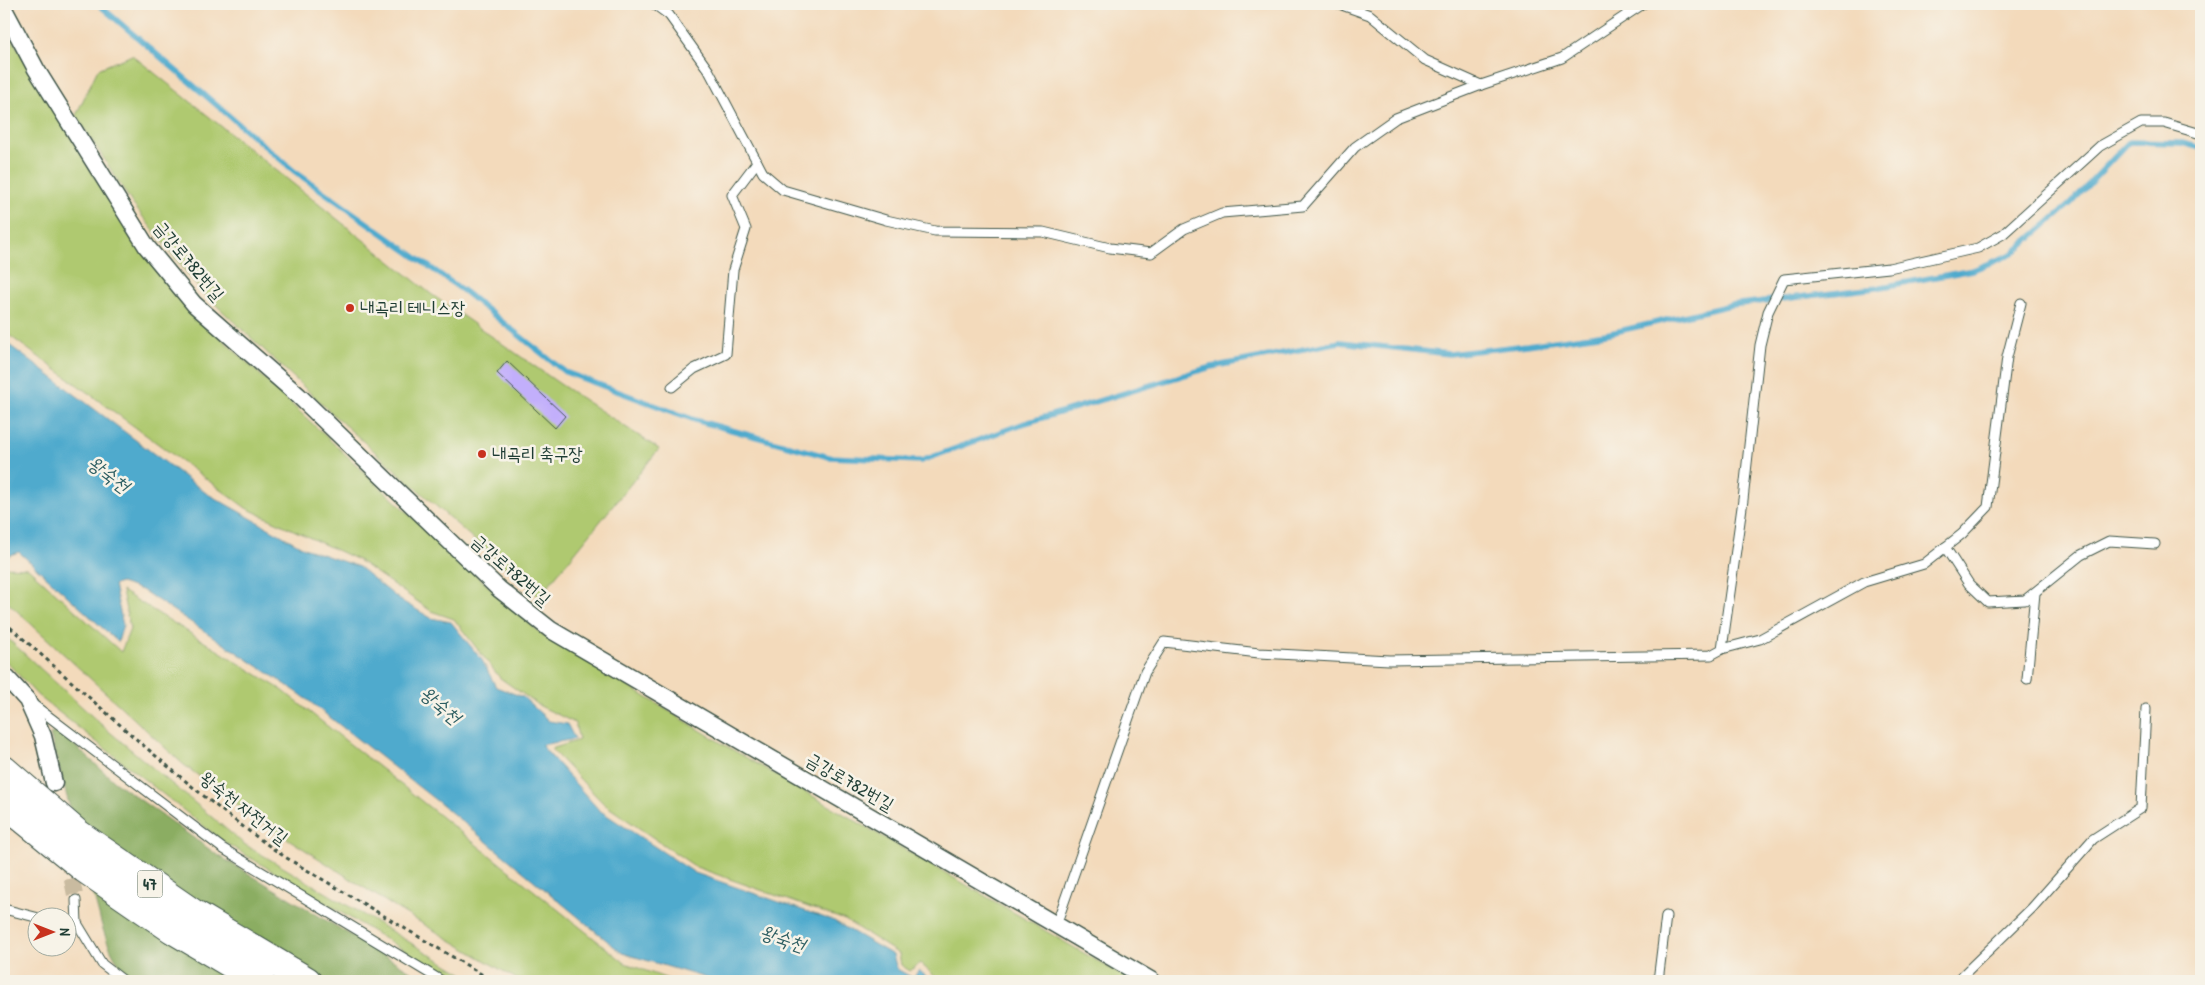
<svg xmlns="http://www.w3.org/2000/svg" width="2205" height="985" viewBox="0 0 2205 985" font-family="'Patrick Hand','Poor Story',sans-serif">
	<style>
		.green { fill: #afc96f; stroke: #678352 }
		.forest { fill: #8bad62; stroke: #55754b }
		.water { fill: #4faacd; stroke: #377480 }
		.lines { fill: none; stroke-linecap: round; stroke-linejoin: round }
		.stream { stroke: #4faacd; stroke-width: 5.5 }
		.building { fill: #c2affb }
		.street-tunnel { stroke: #c9bba0; stroke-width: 16; stroke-dasharray: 16 8; stroke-linecap: butt }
		.lane-casing { stroke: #3f5548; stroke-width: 11 }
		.street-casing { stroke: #3f5548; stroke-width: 19 }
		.highway-casing { stroke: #3f5548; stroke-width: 30 }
		.path { stroke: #3f5548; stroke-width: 3; stroke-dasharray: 4 4; stroke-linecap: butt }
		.lane { stroke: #fff; stroke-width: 9 }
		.street { stroke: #fff; stroke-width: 16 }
		.highway { stroke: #fff; stroke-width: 28 }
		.poi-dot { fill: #c8321e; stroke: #f7f3e8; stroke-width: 2 }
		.labels { text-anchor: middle; stroke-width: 5; stroke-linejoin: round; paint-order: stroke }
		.shield { fill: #f7f3e8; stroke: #60746a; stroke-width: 1 }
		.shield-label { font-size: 16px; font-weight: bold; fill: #1f3d34 }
		.street-label { font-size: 18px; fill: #1f3d34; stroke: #f7f3e8 }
		.poi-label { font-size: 18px; fill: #1f3d34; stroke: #f7f3e8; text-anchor: start }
		.water-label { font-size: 19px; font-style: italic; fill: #2d5e62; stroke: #f7f3e8 }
	</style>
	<rect width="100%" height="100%" fill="#f7f3e8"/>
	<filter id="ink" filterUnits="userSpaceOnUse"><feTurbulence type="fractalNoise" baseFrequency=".02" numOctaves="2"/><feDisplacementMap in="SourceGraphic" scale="10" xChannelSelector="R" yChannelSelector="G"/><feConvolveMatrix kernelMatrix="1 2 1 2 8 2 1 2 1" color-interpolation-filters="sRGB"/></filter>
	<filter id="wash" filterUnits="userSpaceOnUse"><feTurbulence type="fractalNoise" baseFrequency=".0096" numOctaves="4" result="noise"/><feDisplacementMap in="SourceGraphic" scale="20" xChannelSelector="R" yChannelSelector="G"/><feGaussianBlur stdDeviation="1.12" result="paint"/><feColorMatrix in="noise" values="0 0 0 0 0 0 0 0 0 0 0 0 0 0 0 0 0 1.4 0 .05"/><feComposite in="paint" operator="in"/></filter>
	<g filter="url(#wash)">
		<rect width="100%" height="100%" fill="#f3dabb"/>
		<g class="green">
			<polygon points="4,25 111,204 174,294 411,516 539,632 728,747 1132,981 940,981 920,963 910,971 901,965 899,954 845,920 696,867 604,804 551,749 579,740 575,723 540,706 500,678 454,619 431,611 358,560 246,508 6,333 4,330"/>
			<polygon points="132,55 431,294 560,384 659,449 539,597 338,419 200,290 132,203 76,115 98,69"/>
			<polygon points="4,567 28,568 121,652 130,629 122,591 282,690 625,963 673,981 520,981 396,908 257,819 184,765 4,599"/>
			<polygon points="4,635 105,728 244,844 475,981 455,981 224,842 37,695 4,659"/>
		</g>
		<path class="forest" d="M60,732L114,781L216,854L427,981H139C117,969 109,948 102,926L50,734Z"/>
		<polygon class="water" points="4,341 206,493 304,548 359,567 400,600 431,618 451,622 482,660 496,687 523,697 549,721 567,724 575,739 541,745 599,810 695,873 834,921 893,955 897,969 913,978 919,970 931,981 716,981 622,953 447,809 300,694 142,590 121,583 114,585 123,625 118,642 19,552 4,557"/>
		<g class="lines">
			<polyline class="stream" points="98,4 294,171 465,292 565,372 695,420 829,457 921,461 1022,424 1211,367 1340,342 1449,354 1527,345 1606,334 1731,305 1876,288 1973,270 2012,254 2070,204 2129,142 2182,143 2201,148"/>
		</g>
		<g id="blocks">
			<polygon class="building" points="507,361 565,416 555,428 497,373"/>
		</g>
	</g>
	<g filter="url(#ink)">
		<use href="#blocks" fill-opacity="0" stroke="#3f5548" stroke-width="1"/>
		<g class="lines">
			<polyline class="street-tunnel" points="67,855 76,900"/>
			<g class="lane-casing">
				<g id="lane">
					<polyline points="417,4 426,4"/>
					<polyline points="654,4 669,15 709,71 763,173 783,190 886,220 935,231 1043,232 1110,248 1151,253 1184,229 1222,213 1303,206 1355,147 1396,118 1481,85 1562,58 1643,4"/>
					<polyline points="1207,4 1215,4"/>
					<polyline points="1339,4 1370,15 1425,60 1481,85"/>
					<polyline points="672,387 694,369 726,354 733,270 746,229 732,195 757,162"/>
					<polyline points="1945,547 1969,584 1988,602 2025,600 2081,555 2109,541 2155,544"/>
					<polyline points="1722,649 1760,639 1864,582 1924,564 1962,534 1988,507 2007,357 2021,303"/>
					<polyline points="2027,679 2035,593"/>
					<polyline points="31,703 222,848 442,981"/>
					<polyline points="76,900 77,923 102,964 124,981"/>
					<polyline points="4,909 39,918"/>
					<polyline points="1056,925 1145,672 1164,642 1259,653 1389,660 1711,655 1722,649 1743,500 1760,345 1768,312 1784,279 1889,268 1978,248 2003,234 2100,146 2141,123 2164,123 2201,134"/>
					<polyline points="1658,981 1666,916"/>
					<polyline points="1961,981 1961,977 2032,908 2093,839 2141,808 2146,709"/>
				</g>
			</g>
			<g class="street-casing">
				<g id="street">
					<polyline points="4,9 36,69 147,247 194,304 299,396 499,589 551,630 1152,981"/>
					<polyline points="4,675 27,700 43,736 54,783"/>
				</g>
			</g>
			<g class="highway-casing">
				<g id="highway">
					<polyline points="4,770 77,833 193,913 307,981"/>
					<polyline points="4,803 85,869 172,929 260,981"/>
				</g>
			</g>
			<path class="path" d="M4,622C96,702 185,788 285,857L493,981"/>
			<use href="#lane" class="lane"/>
			<use href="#street" class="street"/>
			<use href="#highway" class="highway"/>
		</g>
	</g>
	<g class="poi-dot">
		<circle cx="350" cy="308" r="5"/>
		<circle cx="482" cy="454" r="5"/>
	</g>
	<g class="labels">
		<rect class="shield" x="137.5" y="870.5" width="25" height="27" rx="4"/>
		<g class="shield-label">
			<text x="150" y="890">47</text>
		</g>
		<g class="street-label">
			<text transform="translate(189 261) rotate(50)" y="6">금강로782번길</text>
			<text transform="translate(511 570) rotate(41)" y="6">금강로782번길</text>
			<text transform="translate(850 782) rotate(30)" y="6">금강로782번길</text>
			<text transform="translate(244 808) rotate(38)" y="6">왕숙천 자전거길</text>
		</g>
		<g class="poi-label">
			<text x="360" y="314">내곡리 테니스장</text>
			<text x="492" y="460">내곡리 축구장</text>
		</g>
		<g class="water-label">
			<text transform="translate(109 474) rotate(37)" y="7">왕숙천</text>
			<text transform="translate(441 705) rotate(40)" y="7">왕숙천</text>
			<text transform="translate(783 938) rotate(19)" y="7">왕숙천</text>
		</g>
	</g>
	<rect width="2205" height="985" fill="none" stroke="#f7f3e8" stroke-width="20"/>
	<g transform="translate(52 932) rotate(90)"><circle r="24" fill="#f7f3e8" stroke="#a1aaa0"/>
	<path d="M0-4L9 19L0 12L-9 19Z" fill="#c8321e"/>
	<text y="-8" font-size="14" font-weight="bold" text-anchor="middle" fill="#1f3d34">N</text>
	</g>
</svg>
